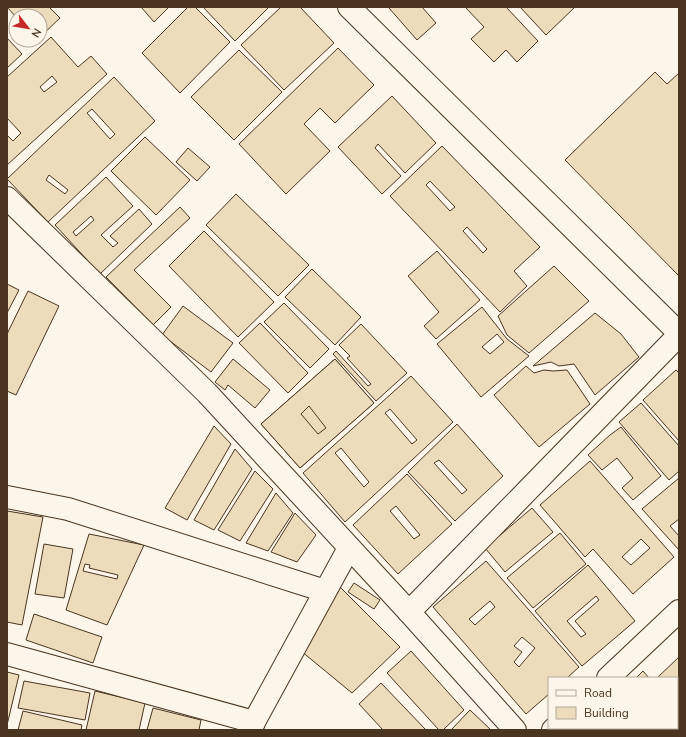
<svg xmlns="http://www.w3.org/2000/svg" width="686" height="737" viewBox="0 0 686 737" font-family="'Nunito Sans',sans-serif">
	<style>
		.building { fill: #ecdcbc; stroke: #4a3520; fill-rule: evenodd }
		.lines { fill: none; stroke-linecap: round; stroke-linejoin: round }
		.minor-casing { stroke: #4a3520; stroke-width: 24 }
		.minor { stroke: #fbf6e9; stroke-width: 22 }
	</style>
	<rect width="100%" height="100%" fill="#fbf6e9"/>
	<g class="building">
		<polygon points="7,7 49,7 60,18 40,37 40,16 16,17"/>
		<polygon points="141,7 169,7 154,22"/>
		<polygon points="188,7 195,7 230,42 180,93 142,53"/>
		<polygon points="203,7 269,7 235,41"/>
		<polygon points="281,7 300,7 334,43 284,90 241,45"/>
		<polygon points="390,7 422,7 436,23 417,40 389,8"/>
		<polygon points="467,7 506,7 538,41 517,62 506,50 494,62 471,39 484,27 466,8"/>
		<polygon points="520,7 575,7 546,35"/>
		<path d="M51,37L78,67L91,56L107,74L7,165V135L13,141L21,133L7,118V77ZM52,76L57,82L44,92L40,87Z"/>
		<polygon points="7,38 22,54 7,68"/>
		<polygon points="338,48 374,85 335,123 320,108 304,124 330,151 286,194 239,144"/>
		<polygon points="239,50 282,92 234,140 191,97"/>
		<polygon points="655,72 667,84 679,73 679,276 565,160"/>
		<path d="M114,77L155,121L48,222L7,179ZM92,109L115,134L110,139L87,113ZM49,175L68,190L65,194L46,180Z"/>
		<polygon points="392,96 436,143 405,173 378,144 375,148 401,176 382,194 338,147"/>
		<polygon points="145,137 190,180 156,215 111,171"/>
		<path d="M442,146L540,247L514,271L527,286L500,312L390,196ZM430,181L455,207L450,211L426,185ZM467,227L487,249L483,253L463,231Z"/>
		<polygon points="188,148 210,167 197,181 176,162"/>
		<path d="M106,177L133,206L101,235L113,247L118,243L110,236L139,209L152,224L100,274L55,225ZM91,216L94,220L76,236L73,232Z"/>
		<polygon points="236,194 309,265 278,296 206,225"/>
		<polygon points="180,207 190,218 134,270 171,307 153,325 106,277"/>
		<polygon points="204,231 274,302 238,337 169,266"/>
		<polygon points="437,251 480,300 436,339 424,326 439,312 408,276"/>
		<polygon points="554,266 589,301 529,353 507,335 498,316"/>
		<polygon points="312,269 361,317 335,345 285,297"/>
		<polygon points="7,284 19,290 7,313"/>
		<polygon points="28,291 59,306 16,395 7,391 7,334"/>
		<polygon points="284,303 329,349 310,368 264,322"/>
		<polygon points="183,306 233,343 211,372 162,335"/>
		<path d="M482,307L507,339L529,356L481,397L437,344ZM497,334L504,342L490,354L482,347Z"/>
		<polygon points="595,313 621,334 639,357 595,395 574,364 559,366 551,362 533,366"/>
		<polygon points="260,323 308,373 288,393 239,343"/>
		<polygon points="361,324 407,373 376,401 333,354 336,351 368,386 371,384 347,358 350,356 339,345"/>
		<polygon points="233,359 270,390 255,408 228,385 225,390 215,382"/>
		<path d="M335,359L374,403L300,468L261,424ZM309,406L326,428L318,434L301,414Z"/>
		<polygon points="335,359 374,403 300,468 261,424"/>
		<polygon points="526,366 534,373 544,370 553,371 567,370 590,404 539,447 494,395"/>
		<polygon points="676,370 679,373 679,441 643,400"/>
		<path d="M411,376L453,422L345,522L303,473ZM390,409L417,440L412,444L385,413ZM341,448L369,482L364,487L335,453Z"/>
		<polygon points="641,403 679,446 679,471 669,480 619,422"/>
		<polygon points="309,406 326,428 318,434 301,414"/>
		<path d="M457,424L503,476L455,521L408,472ZM439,460L467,490L462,494L434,463Z"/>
		<polygon points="214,426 231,444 187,520 165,508"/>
		<polygon points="621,427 661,476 633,500 622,488 633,478 617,458 602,470 588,455 610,435"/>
		<polygon points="235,449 252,469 214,530 194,520"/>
		<path d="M590,461L674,557L633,594L593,549L585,557L540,505ZM641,539L650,548L631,565L622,557Z"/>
		<polygon points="255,471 273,489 240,541 218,530"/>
		<path d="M407,474L452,524L398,574L353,525ZM396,506L420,535L414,539L390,511Z"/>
		<polygon points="679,478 679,519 670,526 679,536 679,550 642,509"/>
		<polygon points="276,493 293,513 268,551 246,543"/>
		<polygon points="532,508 553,532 505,572 485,548"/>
		<polygon points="7,511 43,517 22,625 7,622"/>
		<polygon points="295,513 316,535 297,562 271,552"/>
		<polygon points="560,533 586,564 533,608 507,578"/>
		<path d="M89,534L144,545L107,625L66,610ZM85,564L90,565L89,568L118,575L117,579L83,571Z"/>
		<polygon points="44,544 73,549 64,598 35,594"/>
		<path d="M486,561L579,667L567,678H549V694L526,714L433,607ZM490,601L495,607L475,625L469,619ZM522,637L535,648L519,667L514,662L522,652L514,646Z"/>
		<path d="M588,565L635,621L582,666L535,611ZM596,596L599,600L575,621L586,634L581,637L567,621Z"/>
		<polygon points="354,583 380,600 374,609 348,592"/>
		<polygon points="340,587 400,647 352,693 301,651"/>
		<polygon points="34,614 102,637 93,663 26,640"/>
		<polygon points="411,651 464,710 443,730 439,730 387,673"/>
		<polygon points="679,657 679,730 602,730 600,728 677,728 677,678 657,678"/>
		<polygon points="643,671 649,678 636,678"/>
		<polygon points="7,672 19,675 7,725"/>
		<polygon points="24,681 90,693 85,720 18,708"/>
		<polygon points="381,683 426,730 383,730 359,704"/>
		<polygon points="95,691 145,703 139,730 86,730"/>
		<polygon points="153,708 201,720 199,730 147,730"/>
		<polygon points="470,710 491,730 451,730"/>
		<polygon points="23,711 82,725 81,730 18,730"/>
	</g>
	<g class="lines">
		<g class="minor-casing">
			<g id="minor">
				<polyline points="349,7 679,333"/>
				<polyline points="7,198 207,393 409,612 515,730"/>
				<polyline points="7,497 68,509 325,591"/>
				<polyline points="409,612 679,335"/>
				<polyline points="7,654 254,722"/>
				<polyline points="608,678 679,611"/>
				<polyline points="251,730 254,722 349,548"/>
				<polyline points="553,730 555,728"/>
			</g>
		</g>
		<use href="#minor" class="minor"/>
	</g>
	<rect width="686" height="737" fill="none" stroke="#4a3520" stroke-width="16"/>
	<rect x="548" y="677" width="130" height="52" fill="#fbf6e9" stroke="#b4a999"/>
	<rect x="556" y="690" width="20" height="6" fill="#fbf6e9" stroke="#b4a999"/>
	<text x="584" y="697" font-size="12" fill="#4a3520">Road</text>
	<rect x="556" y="707" width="20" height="12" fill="#ecdcbc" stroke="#b4a999"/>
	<text x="584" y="717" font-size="12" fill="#4a3520">Building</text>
	<g transform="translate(28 28) rotate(121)"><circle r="19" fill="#fbf6e9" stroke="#b4a999"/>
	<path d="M0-3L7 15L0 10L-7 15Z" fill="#c62828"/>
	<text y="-6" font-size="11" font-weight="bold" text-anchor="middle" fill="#4a3520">N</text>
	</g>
</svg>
